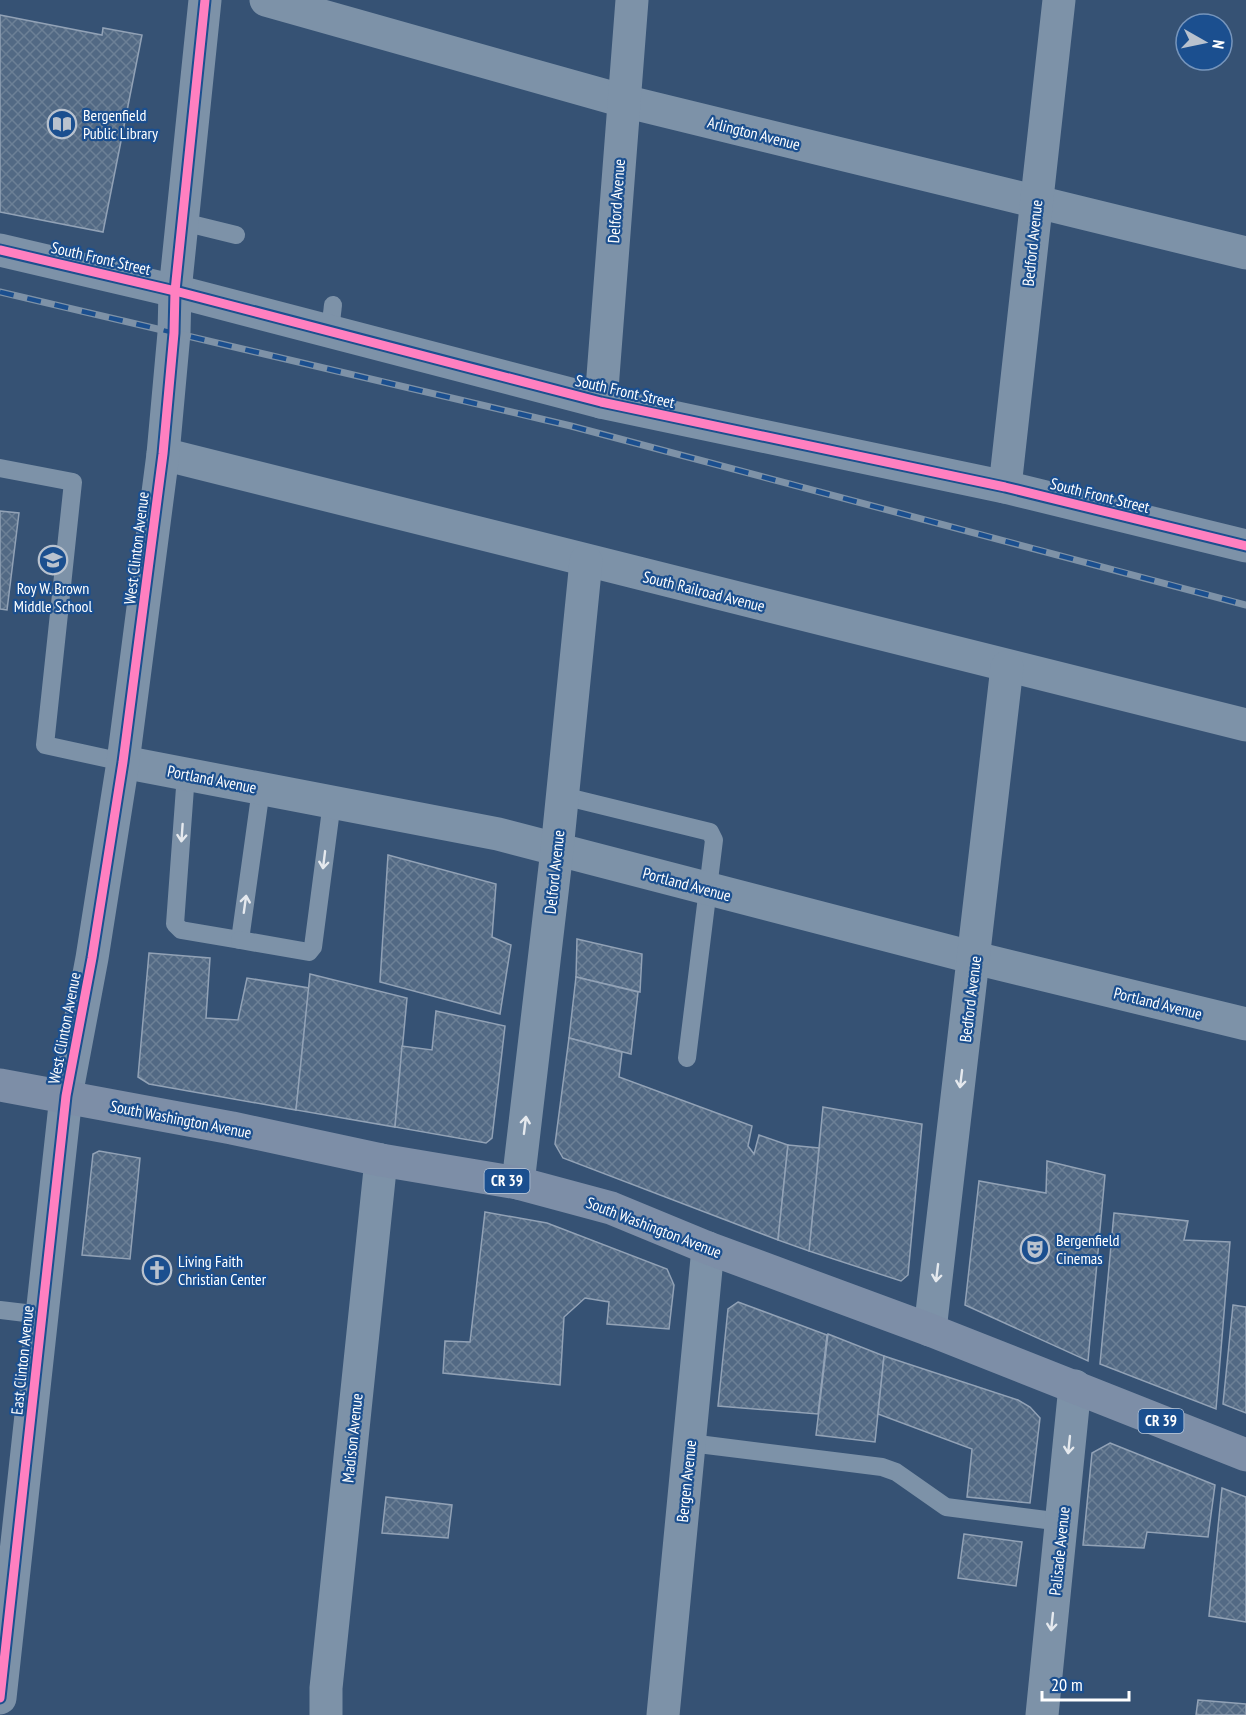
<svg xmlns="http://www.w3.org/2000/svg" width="1246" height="1715" viewBox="0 0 1246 1715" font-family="'PT Sans Narrow',sans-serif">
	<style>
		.building { fill: url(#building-cross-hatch); stroke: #92a2b6; stroke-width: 1.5 }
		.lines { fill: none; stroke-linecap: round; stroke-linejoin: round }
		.service { stroke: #7d92a8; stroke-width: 18 }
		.minor { stroke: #7d92a8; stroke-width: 33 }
		.tertiary { stroke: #7d92a8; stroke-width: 33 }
		.primary { stroke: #7d8ea7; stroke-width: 33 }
		.rail-casing { stroke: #7e92a7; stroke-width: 7 }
		.rail { stroke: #1b4f8f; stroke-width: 4.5; stroke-dasharray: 14; stroke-linecap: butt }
		.cycleway-casing { stroke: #1b4f8f; stroke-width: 13 }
		.cycleway { stroke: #ff80c0; stroke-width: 9 }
		.oneway { stroke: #e5e9ee }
		.labels { text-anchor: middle; stroke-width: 4.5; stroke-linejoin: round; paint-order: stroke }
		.shield { fill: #1b4f8f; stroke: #bbcadd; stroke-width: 1.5 }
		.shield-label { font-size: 15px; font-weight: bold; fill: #fff }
		.poi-label { font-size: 16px; fill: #fff; stroke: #1b4f8f; text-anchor: start }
		.street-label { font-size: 16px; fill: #fff; stroke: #1b4f8f }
	</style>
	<defs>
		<pattern id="building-cross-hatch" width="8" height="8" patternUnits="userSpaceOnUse" patternTransform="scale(1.5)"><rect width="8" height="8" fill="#526984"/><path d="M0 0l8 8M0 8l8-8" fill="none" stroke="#6c8096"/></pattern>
	</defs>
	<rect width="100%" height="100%" fill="#365274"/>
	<g class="building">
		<polygon points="0,15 102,35 103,28 142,35 103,232 0,212"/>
		<polygon points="0,511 19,513 7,610 0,609"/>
		<polygon points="388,855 496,884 492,937 511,945 500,1014 380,982"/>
		<polygon points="577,939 642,954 640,992 576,977"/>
		<polygon points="149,953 210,958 206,1018 238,1020 247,978 309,988 296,1110 149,1084 138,1077"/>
		<polygon points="310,974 407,998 395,1127 296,1110"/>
		<polygon points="576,977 638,992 631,1054 569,1038"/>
		<polygon points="436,1011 505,1026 492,1138 486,1143 395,1127 402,1046 432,1050"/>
		<polygon points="569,1038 622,1052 619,1077 752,1126 748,1146 754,1154 759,1135 788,1145 778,1240 563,1158 555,1144"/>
		<polygon points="823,1107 922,1124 908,1275 901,1281 809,1251"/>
		<polygon points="788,1145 819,1148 809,1251 778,1240"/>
		<polygon points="99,1151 140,1158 130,1259 82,1255 93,1154"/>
		<polygon points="1047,1161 1105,1175 1088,1361 965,1305 979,1181 1046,1193"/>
		<polygon points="485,1212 547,1223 667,1269 674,1285 669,1329 607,1324 609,1302 585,1298 564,1317 560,1385 443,1373 445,1341 470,1342"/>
		<polygon points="1114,1213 1188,1221 1184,1240 1230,1242 1216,1409 1100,1364"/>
		<polygon points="738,1302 827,1335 818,1414 718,1406 728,1309"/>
		<polygon points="1233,1305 1246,1307 1246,1413 1223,1404"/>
		<polygon points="828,1334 884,1356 875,1442 816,1435"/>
		<polygon points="884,1356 1018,1400 1030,1407 1040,1418 1030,1503 967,1497 972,1449 878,1414"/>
		<polygon points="1110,1443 1215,1485 1208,1537 1147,1532 1144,1548 1083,1545 1092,1453"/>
		<polygon points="1222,1488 1246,1497 1246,1622 1209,1616"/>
		<polygon points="386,1497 452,1505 448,1538 382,1533"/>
		<polygon points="964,1534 1022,1542 1016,1586 958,1578"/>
		<polygon points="1198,1700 1246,1704 1246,1715 1196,1715"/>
	</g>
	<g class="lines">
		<g class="service">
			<polyline points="183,222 236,235"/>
			<polyline points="330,331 333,305"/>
			<polyline points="0,468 73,482 45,745 123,762"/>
			<polyline points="186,774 175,924 181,930 240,940 261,789"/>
			<polyline points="563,796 710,832 714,840 687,1058"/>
			<polyline points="240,940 309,952 313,947 332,802"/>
			<polyline points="0,1310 42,1315"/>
			<polyline points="690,1443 882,1467 896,1472 946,1507 1062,1522"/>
		</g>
		<g class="minor">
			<polyline points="266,0 624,101 1246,253"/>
			<polyline points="0,250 175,291 601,402 1005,487 1246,546"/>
			<polyline points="601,402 632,0"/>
			<polyline points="163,454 1246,725"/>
			<polyline points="1005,487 1059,0"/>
			<polyline points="123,762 498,834 975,958 1246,1024"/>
			<polyline points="518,1183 557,850 586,561"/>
			<polyline points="930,1330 1007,667"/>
			<polyline points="326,1715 326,1688 381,1160"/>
			<polyline points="663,1715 708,1248"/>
			<polyline points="1042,1715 1075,1386"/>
		</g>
		<polyline class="tertiary" points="0,1698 66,1096 92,958 123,762 163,454 174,333 175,291 205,0"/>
		<polyline class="primary" points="0,1085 232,1128 381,1160 518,1183 611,1208 708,1248 930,1330 1246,1455"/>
		<g class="rail-casing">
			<polyline id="rail" points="0,292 571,426 1246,605"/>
		</g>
		<use href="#rail" class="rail"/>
		<g class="cycleway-casing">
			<g id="cycleway">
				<polyline points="0,250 175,291 601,402 1005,487 1246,546"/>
				<polyline points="0,1698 66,1096 92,958 123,762 163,454 174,333 175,291 205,0"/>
			</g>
		</g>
		<use href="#cycleway" class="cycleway"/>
	</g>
	<defs><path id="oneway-shaft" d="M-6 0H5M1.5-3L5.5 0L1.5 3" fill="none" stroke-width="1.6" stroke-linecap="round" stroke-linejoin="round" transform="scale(1.5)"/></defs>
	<g class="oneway">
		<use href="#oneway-shaft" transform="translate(182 833) rotate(94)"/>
		<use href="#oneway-shaft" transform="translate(324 860) rotate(97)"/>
		<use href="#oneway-shaft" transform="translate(245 904) rotate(-82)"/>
		<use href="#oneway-shaft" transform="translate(961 1079) rotate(97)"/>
		<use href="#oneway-shaft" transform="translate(525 1125) rotate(-83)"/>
		<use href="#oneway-shaft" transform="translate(937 1273) rotate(97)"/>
		<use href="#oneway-shaft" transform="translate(1069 1445) rotate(96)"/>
		<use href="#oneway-shaft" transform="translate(1052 1622) rotate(96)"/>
	</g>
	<defs>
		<g id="library-ring" transform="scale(1.5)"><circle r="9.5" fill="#1b4f8f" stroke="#b9c2ce" stroke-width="1.5"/><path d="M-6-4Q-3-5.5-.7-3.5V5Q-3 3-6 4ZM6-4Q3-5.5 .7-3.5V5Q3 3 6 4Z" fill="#b9c2ce"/></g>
		<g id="school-ring" transform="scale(1.5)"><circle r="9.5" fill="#1b4f8f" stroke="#b9c2ce" stroke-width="1.5"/><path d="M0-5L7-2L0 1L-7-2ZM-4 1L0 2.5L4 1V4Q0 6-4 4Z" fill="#b9c2ce"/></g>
		<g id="theatre-ring" transform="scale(1.5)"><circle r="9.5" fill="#1b4f8f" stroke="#b9c2ce" stroke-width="1.5"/><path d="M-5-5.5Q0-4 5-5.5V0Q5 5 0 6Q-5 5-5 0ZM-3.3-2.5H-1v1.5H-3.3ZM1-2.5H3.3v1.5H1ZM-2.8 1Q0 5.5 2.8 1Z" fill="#b9c2ce"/></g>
		<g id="church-ring" transform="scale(1.5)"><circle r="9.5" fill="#1b4f8f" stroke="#b9c2ce" stroke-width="1.5"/><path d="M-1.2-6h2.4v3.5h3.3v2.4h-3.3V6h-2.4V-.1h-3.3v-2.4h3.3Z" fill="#b9c2ce"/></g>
	</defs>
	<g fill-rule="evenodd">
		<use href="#library-ring" x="62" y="124"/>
		<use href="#school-ring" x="53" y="560"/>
		<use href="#theatre-ring" x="1035" y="1249"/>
		<use href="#church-ring" x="157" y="1270"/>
	</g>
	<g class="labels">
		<g class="shield">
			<rect x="484.5" y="1169" width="45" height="24" rx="4.5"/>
			<rect x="1138.5" y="1409" width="45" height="24" rx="4.5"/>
		</g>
		<g class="shield-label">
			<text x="507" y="1186">CR 39</text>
			<text x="1161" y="1426">CR 39</text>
		</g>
		<g class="poi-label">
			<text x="83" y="121">Bergenfield<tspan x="83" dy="18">Public Library</tspan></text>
			<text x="53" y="594" text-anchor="middle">Roy W. Brown<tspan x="53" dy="18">Middle School</tspan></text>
			<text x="1056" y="1246">Bergenfield<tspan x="1056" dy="18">Cinemas</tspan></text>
			<text x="178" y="1267">Living Faith<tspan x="178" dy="18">Christian Center</tspan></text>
		</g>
		<g class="street-label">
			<text transform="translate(754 133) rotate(14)" y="6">Arlington Avenue</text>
			<text transform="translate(616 201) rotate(-86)" y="6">Delford Avenue</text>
			<text transform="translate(1032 243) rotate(-84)" y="6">Bedford Avenue</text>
			<text transform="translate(101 258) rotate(13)" y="6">South Front Street</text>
			<text transform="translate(625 391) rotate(13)" y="6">South Front Street</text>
			<text transform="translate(1100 495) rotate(14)" y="6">South Front Street</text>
			<text transform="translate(136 548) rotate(-83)" y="6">West Clinton Avenue</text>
			<text transform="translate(704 591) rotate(14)" y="6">South Railroad Avenue</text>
			<text transform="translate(212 779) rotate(11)" y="6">Portland Avenue</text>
			<text transform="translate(554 872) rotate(-84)" y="6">Delford Avenue</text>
			<text transform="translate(687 884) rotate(15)" y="6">Portland Avenue</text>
			<text transform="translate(970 999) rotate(-83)" y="6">Bedford Avenue</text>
			<text transform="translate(1158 1003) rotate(14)" y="6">Portland Avenue</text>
			<text transform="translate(64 1028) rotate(-79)" y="6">West Clinton Avenue</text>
			<text transform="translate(181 1119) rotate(11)" y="6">South Washington Avenue</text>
			<text transform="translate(654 1227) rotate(21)" y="6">South Washington Avenue</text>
			<text transform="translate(22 1360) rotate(-84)" y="6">East Clinton Avenue</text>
			<text transform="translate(352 1438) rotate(-84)" y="6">Madison Avenue</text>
			<text transform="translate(686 1481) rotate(-84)" y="6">Bergen Avenue</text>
			<text transform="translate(1059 1551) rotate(-84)" y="6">Palisade Avenue</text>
		</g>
	</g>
	<g transform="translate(1204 42) rotate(99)"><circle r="28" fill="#1b4f8f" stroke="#7695bc" stroke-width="1.5"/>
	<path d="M0-4.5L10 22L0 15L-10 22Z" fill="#b9c2ce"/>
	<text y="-9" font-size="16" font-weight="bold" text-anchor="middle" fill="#ffffff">N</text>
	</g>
	<path d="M1042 1691v9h87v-9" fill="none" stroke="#ffffff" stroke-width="3"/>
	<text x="1051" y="1691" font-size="18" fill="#ffffff" stroke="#1b4f8f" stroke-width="4.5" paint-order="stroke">20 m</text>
</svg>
